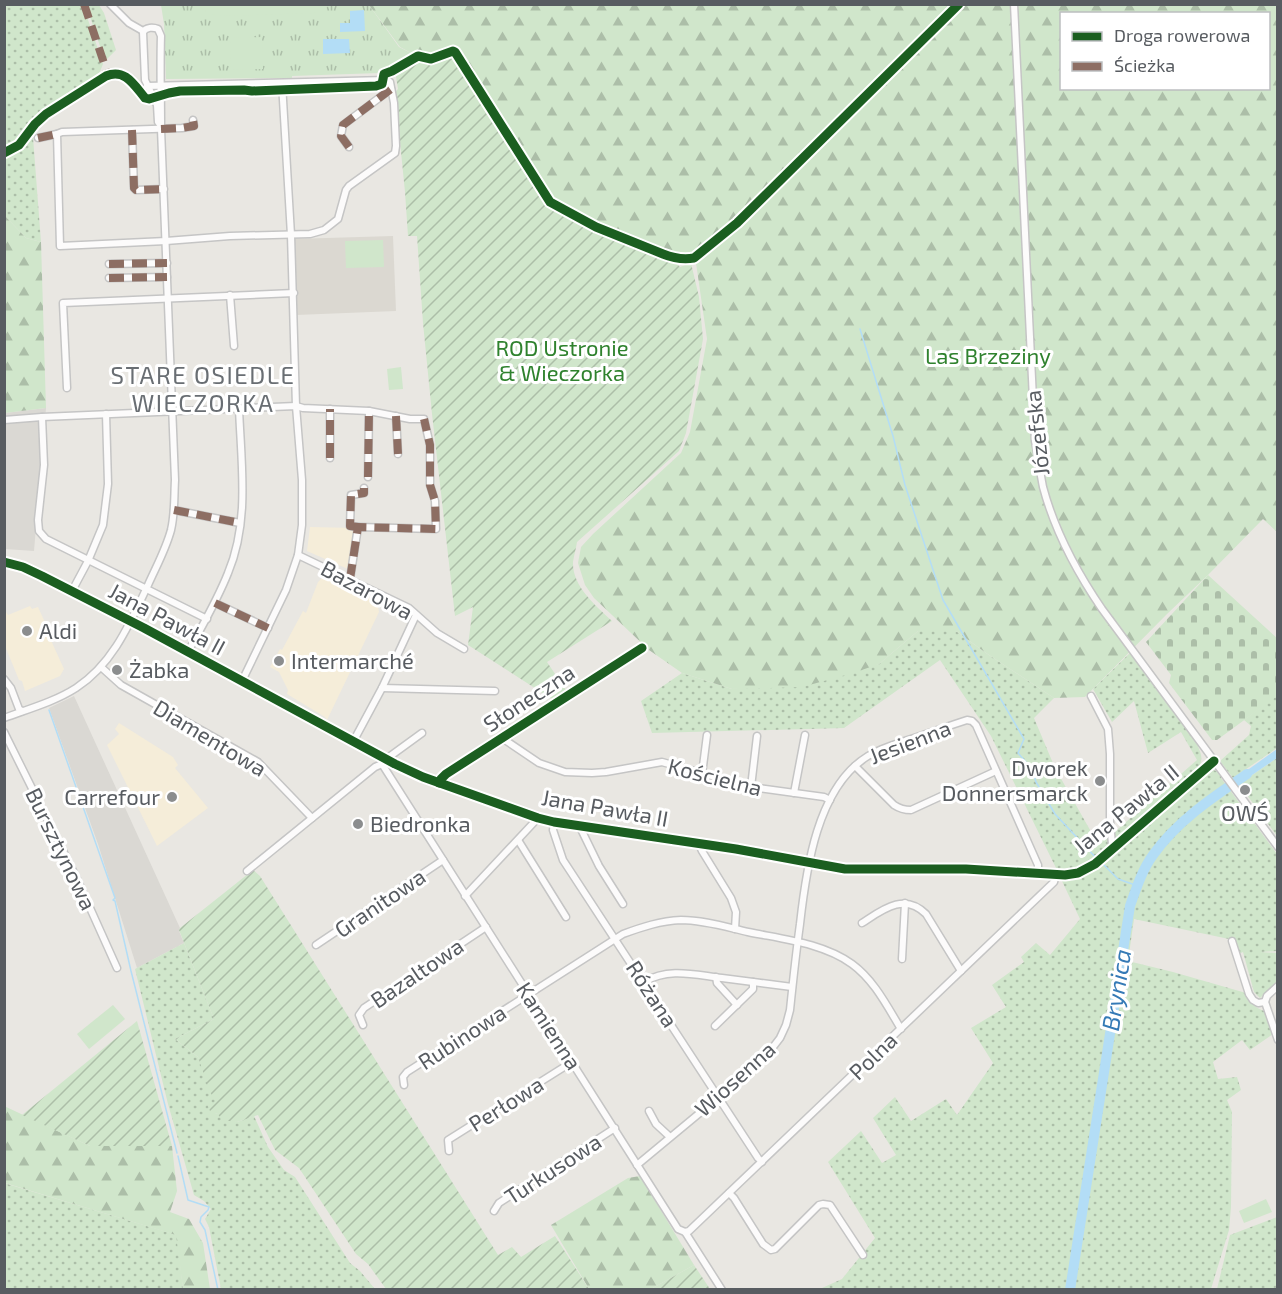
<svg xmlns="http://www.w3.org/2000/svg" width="1282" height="1294" viewBox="0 0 1282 1294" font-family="'Exo 2',sans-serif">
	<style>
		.commercial { fill: #f5edd9 }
		.industrial { fill: #dad8d3 }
		.education { fill: #dbd8d1 }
		.grass { fill: url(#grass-dots) }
		.forest { fill: url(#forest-firs); fill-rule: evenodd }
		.cemetery { fill: url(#cemetery-stones) }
		.park { fill: url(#park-tufts) }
		.garden { fill: url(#garden-furrows) }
		.pitch { fill: #d0e6cb }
		.water { fill: #b3ddf6 }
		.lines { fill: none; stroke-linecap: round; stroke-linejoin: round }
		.stream { stroke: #b3ddf6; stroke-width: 1.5 }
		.river { stroke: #b3ddf6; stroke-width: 10 }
		.minor-casing { stroke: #c5c5c5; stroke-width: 9 }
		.minor { stroke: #fcfbfb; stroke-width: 6 }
		.quiet { stroke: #8d6e63; stroke-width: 8; stroke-dasharray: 15 8; stroke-linecap: butt }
		.cycleway-casing { stroke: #fff; stroke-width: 13 }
		.cycleway { stroke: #1b5e20; stroke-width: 9 }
		.poi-dot { fill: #8b8d8e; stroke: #fff; stroke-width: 2 }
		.labels { text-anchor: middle; stroke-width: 6; stroke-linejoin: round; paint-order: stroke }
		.park-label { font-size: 22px; fill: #2f822e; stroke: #fff }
		.street-label { font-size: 22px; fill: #585c61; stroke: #fff }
		.poi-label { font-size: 22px; fill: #585c61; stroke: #fff; text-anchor: start }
		.neighbourhood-label { font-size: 24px; letter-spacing: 1.5px; fill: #696e73; stroke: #fff }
		.water-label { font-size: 24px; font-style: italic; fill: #357ab6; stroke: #fff }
	</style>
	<defs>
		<pattern id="grass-dots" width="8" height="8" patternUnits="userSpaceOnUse" patternTransform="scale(1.5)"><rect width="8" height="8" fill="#d0e6cb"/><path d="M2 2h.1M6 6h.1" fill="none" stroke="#acbea8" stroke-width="1.8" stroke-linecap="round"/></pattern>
		<pattern id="forest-firs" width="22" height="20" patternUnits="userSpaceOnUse" patternTransform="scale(1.5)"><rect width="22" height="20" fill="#d0e6cb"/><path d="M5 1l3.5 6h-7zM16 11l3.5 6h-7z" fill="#acbea8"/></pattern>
		<pattern id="cemetery-stones" width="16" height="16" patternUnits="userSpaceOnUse" patternTransform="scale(1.5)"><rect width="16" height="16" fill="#d0e6cb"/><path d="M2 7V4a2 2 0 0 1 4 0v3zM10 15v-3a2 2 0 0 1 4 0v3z" fill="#acbea8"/></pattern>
		<pattern id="park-tufts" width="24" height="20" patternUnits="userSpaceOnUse" patternTransform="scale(1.5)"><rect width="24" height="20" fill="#d0e6cb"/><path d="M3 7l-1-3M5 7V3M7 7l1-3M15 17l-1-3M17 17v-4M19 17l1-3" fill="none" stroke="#acbea8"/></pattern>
		<pattern id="garden-furrows" width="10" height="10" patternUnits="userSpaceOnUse" patternTransform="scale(1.5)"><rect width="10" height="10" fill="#d0e6cb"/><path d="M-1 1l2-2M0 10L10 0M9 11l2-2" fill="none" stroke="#acbea8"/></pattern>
	</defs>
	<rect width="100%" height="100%" fill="#e9e7e2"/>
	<g class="commercial">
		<polygon points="310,527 354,528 348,569 307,551"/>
		<polygon points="328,576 331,577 333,580 375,600 377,603 379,612 327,720 325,717 287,694 288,690 279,672 270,667 280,649 282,650 303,611 306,613 318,582 323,577"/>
		<polygon points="30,606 32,609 38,607 49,631 49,636 64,669 60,676 25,691 22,681 19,680 5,646 5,613 6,612 8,615"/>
		<polygon points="119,723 173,757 178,765 175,768 208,808 157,846 107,745 119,734 115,729"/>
	</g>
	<g class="industrial">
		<polygon points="46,408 34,551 5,549 5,413"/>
		<polygon points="74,696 180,928 179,931 184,943 137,968 98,844 49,708"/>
	</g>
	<polygon class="education" points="393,236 396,311 296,315 293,239"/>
	<g class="grass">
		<polygon points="4,5 83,5 103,64 97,79 59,104 48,109 32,124 41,242 26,238 5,216"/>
		<polygon points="86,5 99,5 104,13 116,50 105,61"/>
		<path d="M918,631H956L986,653L1054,698L1034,718L1055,768L1094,837L1118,829L1197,760L1181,732L1148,753L1134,701L1112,722L1093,689L1132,651L1195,739C1199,751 1206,757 1197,770L1092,860L1073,869L1057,870L991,736L940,660L844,728L652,733L641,701L682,673L732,689L879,664Z"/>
		<polygon points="1277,695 1277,748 1233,778 1220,761 1249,735 1251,726 1244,720"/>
		<polygon points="1277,758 1277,836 1239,784"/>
		<path d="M1212,770L1218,771L1221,775V778L1277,854V951L1260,952L1277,953V982L1260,998L1254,992L1243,952L1234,956L1229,939L1134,919L1128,961L1173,972L1246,993C1251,1003 1254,1007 1264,1011L1273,1034L1250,1050L1242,1040L1213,1062L1218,1079L1237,1077L1241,1090L1227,1100L1232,1112L1231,1207L1229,1230L1211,1289L811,1290L822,1288L842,1279L875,1238L828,1162L861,1131L882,1163L896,1155L873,1118L895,1097L911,1121L946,1099L957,1115L993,1063L971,1028L1006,1007L992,985L1024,962L1021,957L1036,943L1050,955L1080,919L1061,879L1071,878L1094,868L1166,807L1194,785L1193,784L1206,772Z"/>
		<polygon points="184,943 214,1019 175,1039 198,1057 217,1102 212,1115 217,1113 237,1122 254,1116 268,1147 284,1170 295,1177 350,1263 360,1271 375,1289 221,1289 209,1227 205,1219 211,1209 204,1201 194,1195 168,1104 135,969"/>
		<polygon points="4,1183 177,1235 183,1289 5,1289"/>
		<polygon points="1277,1217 1277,1289 1217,1289 1230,1235"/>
	</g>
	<g class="forest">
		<path d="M369,5H1277V532L1263,519L1208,575L1167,614L1085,697L1054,698L986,653L956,631H918L879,664L853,673L802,687L732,689L682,673L649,650L594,598L585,585L578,563L581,547L593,534L681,453L690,432L707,339L696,263L690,258L680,256L598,225L553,201L543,188L457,49L431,55L411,53L400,47ZM1062,14H1268V88H1062Z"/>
		<polygon points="5,216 26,238 41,242 46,408 5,413"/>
		<polygon points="4,1106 90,1146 172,1146 177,1191 170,1212 189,1219 203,1243 210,1289 183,1289 176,1235 5,1183"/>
		<polygon points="640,1176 694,1265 651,1289 589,1289 551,1225 628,1178"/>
	</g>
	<polygon class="cemetery" points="1208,575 1278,639 1277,696 1217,740 1212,740 1169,683 1171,675 1146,642"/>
	<polygon class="park" points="161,5 369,5 399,47 411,53 411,59 381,71 380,73 292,76 292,78 166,79 164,24"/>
	<g class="garden">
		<path d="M453,52L550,205L587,225L673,260L680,267L691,263L699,297L703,339L686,433L679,451L577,542C576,549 574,555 573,562C572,586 595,605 612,621L547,662L568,693L555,701L468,645L473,607L455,616L432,414L423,323L417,236H408L405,192L395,92L398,89L395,70L417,58L432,62Z"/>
		<polygon points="253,870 260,876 498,1255 512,1247 521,1257 555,1236 589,1289 386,1289 368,1264 356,1254 299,1168 275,1150 258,1115 237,1122 222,1120 217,1113 212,1116 208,1106 216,1102 210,1092 198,1057 175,1039 214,1019 179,930 180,928"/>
		<polygon points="137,1021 172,1146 90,1146 22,1115"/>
		<polygon points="694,1265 710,1289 651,1289"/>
	</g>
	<g class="pitch">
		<path d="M198,5H330L326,8L314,13L223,16C213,16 205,12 198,5Z"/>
		<polygon points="262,37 263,69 231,70 230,38"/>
		<polygon points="383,240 384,267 346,268 345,241"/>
		<polygon points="401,367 403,389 389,390 387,369"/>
		<polygon points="113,1005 125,1019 89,1049 77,1034"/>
		<polygon points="1266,1199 1272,1212 1244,1223 1239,1211"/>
	</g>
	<g class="water">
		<polygon points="364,10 365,31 340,32 340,23 350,23 350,11"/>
		<polygon points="323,39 349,39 350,53 323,54"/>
		<polygon points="1277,749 1277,758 1239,784 1235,779"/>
	</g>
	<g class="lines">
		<g class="stream">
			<polyline points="860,329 893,436 905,485 943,600 1024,739 1018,753 1032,769 1036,782 1055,814 1097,859"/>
			<polyline points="49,710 115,898 113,900 115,901 131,971 177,1153"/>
			<polyline points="1101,862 1118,879 1138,886"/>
			<polyline points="178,1156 188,1200 209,1207 208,1210 201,1217 200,1222 205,1230 218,1290"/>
		</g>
		<path class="river" d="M1070,1290L1130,906C1136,889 1142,870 1153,855C1177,821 1213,797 1247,774"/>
		<g class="minor-casing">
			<g id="minor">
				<polyline points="110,4 129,23 143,31"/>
				<path d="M1014,4L1035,441C1038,457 1040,472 1043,487C1055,532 1076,571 1102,609L1278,847"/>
				<polyline points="147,86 387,80 390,82 394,103 396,146 395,153 349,186 346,190 338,219 324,230 310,234 230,236 166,241 60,246 57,134 62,132 182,128 194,126 193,120"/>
				<polyline points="132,130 134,188 136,190 164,189"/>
				<polyline points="38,138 57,134"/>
				<polyline points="349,147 341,136 343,125 391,89"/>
				<polyline points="109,264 167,263"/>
				<polyline points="109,278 167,277"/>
				<polyline points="230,295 234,346"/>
				<polyline points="67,388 63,303 294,293"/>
				<polyline points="396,416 398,454"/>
				<polyline points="42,417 44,465 38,520 39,531 46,539 207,619"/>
				<polyline points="4,420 42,417 296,406 303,408 369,411 410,419 424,419 430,445 430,485 435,501 436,529 358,527 350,579"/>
				<polyline points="330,458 330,409"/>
				<polyline points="368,477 369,411"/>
				<polyline points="174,510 240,523"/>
				<polyline points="358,527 350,526 351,495 364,493 364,488"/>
				<polyline points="298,555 409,608 437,633 464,649"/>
				<polyline points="4,562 23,567 42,576 144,628 395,764 423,777 538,818 554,822 736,849 845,869 966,869 1065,875 1078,873 1095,864 1214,761"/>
				<polyline points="72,591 88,561 103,525 108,484 106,414"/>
				<polyline points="215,603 268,628"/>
				<path d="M188,652C202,626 217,601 228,573C250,521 241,463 239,408"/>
				<polyline points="101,667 121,685 258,762 312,818"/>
				<polyline points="4,679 11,688 19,709 22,711"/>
				<polyline points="242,681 286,590 298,555 302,525 302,480 296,406 291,235 282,83"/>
				<polyline points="382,688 495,691"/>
				<polyline points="1091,696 1108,729 1110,754 1110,822 1112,844 1114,847"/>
				<path d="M4,718C28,709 54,702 76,688C113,664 130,623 148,585C156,567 166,549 171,530C175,513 174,497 175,480L161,129V126C161,96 160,66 161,36L158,29C153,27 146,27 143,32L145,80L157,105L158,122L161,126"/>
				<polyline points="4,732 77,879 117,968"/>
				<polyline points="422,733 389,757 382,764 678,1229 685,1232 722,1290"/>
				<polyline points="502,738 539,763 565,772 592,773 606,772 662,762 751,787 824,797 830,800"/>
				<polyline points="353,742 382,688 416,615"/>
				<path d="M855,766L894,805C900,809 904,810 911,810L996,771"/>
				<polyline points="702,774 707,735"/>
				<polyline points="439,783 441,779 446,774 642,648"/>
				<polyline points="751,787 757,736"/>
				<polyline points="794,793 805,735"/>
				<polyline points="554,822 553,830 563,860 758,1158 762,1162"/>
				<polyline points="579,825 599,866 623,904"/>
				<polyline points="518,840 566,917"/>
				<polyline points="699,844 702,851 731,898 736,912 735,929"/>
				<polyline points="247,871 375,767 382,764"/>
				<polyline points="465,896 538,818"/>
				<path d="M862,923C882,910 904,892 926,914L961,971"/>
				<polyline points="1232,941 1249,994 1253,1000 1258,1003 1265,1002"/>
				<polyline points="316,945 443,860"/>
				<polyline points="902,959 905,903"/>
				<polyline points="716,977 717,983 737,1005"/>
				<path d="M644,982C669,967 695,975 722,978C745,981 769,984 792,987"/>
				<polyline points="1278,986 1267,996 1265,1002 1278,1040"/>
				<polyline points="363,1025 359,1015 364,1008 486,927"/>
				<polyline points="715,1026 753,989 753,982"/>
				<path d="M404,1085L403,1077L407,1072L623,934C642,927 660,921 681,920C703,920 726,927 748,932C782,939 823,943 852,964C874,980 887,1006 901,1029"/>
				<polyline points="649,1111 656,1124 670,1137"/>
				<polyline points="449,1151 448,1140 572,1062"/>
				<path d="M637,1165L719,1097L770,1051L780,1038L786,1025L790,1010C793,981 796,953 800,924C806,870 817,787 868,756C881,748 896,744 911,739C930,733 948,726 967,720L972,721L976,725L1038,865V874"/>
				<polyline points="729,1193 734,1198 763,1244 771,1250 775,1249 819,1205 823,1204 830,1205 863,1255"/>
				<polyline points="494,1211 499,1203 615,1128"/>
				<polyline points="685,1232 689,1231 1054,882 1056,875"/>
			</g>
		</g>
		<use href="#minor" class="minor"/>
		<g class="quiet">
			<polyline points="84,4 108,75"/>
			<polyline points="161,129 182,128 194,126 193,120"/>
			<polyline points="132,130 134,188 136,190 164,189"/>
			<polyline points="38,138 57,134"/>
			<polyline points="349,147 341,136 343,125 391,89"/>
			<polyline points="109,264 167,263"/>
			<polyline points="109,278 167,277"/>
			<polyline points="396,416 398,454"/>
			<polyline points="330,458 330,409"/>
			<polyline points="368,477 369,411"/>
			<polyline points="174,510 240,523"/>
			<polyline points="358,527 350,526 351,495 364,493 364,488"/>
			<polyline points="350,579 358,527 436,529 435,501 430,485 430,445 424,419"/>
			<polyline points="215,603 268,628"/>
		</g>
		<g class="cycleway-casing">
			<g id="cycleway">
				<path d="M4,153L19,145L35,124L46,114L106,76C125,68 134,85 145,98L149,99L169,93L180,91L244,90L252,91L376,86L382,84L384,74L392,71L418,56L431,59L453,51L455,52L550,202L596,227L663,254C673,258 683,260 694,258L737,223L959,4"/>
				<polyline points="4,562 23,567 42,576 144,628 395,764 423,777 538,818 554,822 736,849 845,869 966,869 1065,875 1078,873 1095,864 1214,761"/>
				<polyline points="439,783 441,779 446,774 642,648"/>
			</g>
		</g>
		<use href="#cycleway" class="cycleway"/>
	</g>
	<g class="poi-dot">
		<circle cx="27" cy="631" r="6"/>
		<circle cx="279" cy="661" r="6"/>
		<circle cx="117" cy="670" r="6"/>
		<circle cx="1100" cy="781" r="6"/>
		<circle cx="1245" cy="790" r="6"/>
		<circle cx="172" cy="797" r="6"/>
		<circle cx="358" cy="824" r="6"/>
	</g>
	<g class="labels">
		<g class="park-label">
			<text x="562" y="356">ROD Ustronie<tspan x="562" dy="25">&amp; Wieczorka</tspan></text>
			<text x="988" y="364">Las Brzeziny</text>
		</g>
		<g class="street-label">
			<text transform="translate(1037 433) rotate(-96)" y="8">Józefska</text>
			<text transform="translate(367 590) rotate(28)" y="8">Bazarowa</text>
			<text transform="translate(167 619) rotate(28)" y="8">Jana Pawła II</text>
			<text transform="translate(529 698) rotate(-33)" y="8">Słoneczna</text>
			<text transform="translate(210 738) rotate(31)" y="8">Diamentowa</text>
			<text transform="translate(910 742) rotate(-21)" y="8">Jesienna</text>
			<text transform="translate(715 777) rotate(14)" y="8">Kościelna</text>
			<text transform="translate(605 808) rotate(10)" y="8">Jana Pawła II</text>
			<text transform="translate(1126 809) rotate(-39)" y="8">Jana Pawła II</text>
			<text transform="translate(61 849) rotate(64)" y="8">Bursztynowa</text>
			<text transform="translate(380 903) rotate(-34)" y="8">Granitowa</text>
			<text transform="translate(417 973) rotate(-34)" y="8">Bazaltowa</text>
			<text transform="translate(652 994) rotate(57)" y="8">Różana</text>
			<text transform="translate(549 1026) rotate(57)" y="8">Kamienna</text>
			<text transform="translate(462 1037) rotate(-33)" y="8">Rubinowa</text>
			<text transform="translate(873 1056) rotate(-44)" y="8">Polna</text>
			<text transform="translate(735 1079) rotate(-42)" y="8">Wiosenna</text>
			<text transform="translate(506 1104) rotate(-32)" y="8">Perłowa</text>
			<text transform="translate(553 1169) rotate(-33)" y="8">Turkusowa</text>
		</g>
		<g class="poi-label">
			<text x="39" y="639">Aldi</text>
			<text x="291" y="669">Intermarché</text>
			<text x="129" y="678">Żabka</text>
			<text x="1088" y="776" text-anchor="end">Dworek<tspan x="1088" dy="25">Donnersmarck</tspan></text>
			<text x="160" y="805" text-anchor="end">Carrefour</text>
			<text x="1245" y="821" text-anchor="middle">OWŚ</text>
			<text x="370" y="832">Biedronka</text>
		</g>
		<g class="neighbourhood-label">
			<text x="203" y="384">STARE OSIEDLE<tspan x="203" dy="28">WIECZORKA</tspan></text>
		</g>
		<g class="water-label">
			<text transform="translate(1117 990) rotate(-81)" y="8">Brynica</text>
		</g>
	</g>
	<rect width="1282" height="1294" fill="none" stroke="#585c61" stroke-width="12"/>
	<rect x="1060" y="12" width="210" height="78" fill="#ffffff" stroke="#bcbec0" stroke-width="1.5"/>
	<rect x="1072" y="32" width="30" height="9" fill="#1b5e20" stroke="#bcbec0" stroke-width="1.5"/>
	<text x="1114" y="42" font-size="18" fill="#585c61">Droga rowerowa</text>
	<rect x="1072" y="62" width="30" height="9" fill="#8d6e63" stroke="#bcbec0" stroke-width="1.5"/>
	<text x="1114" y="72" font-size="18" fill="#585c61">Ścieżka</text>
</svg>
